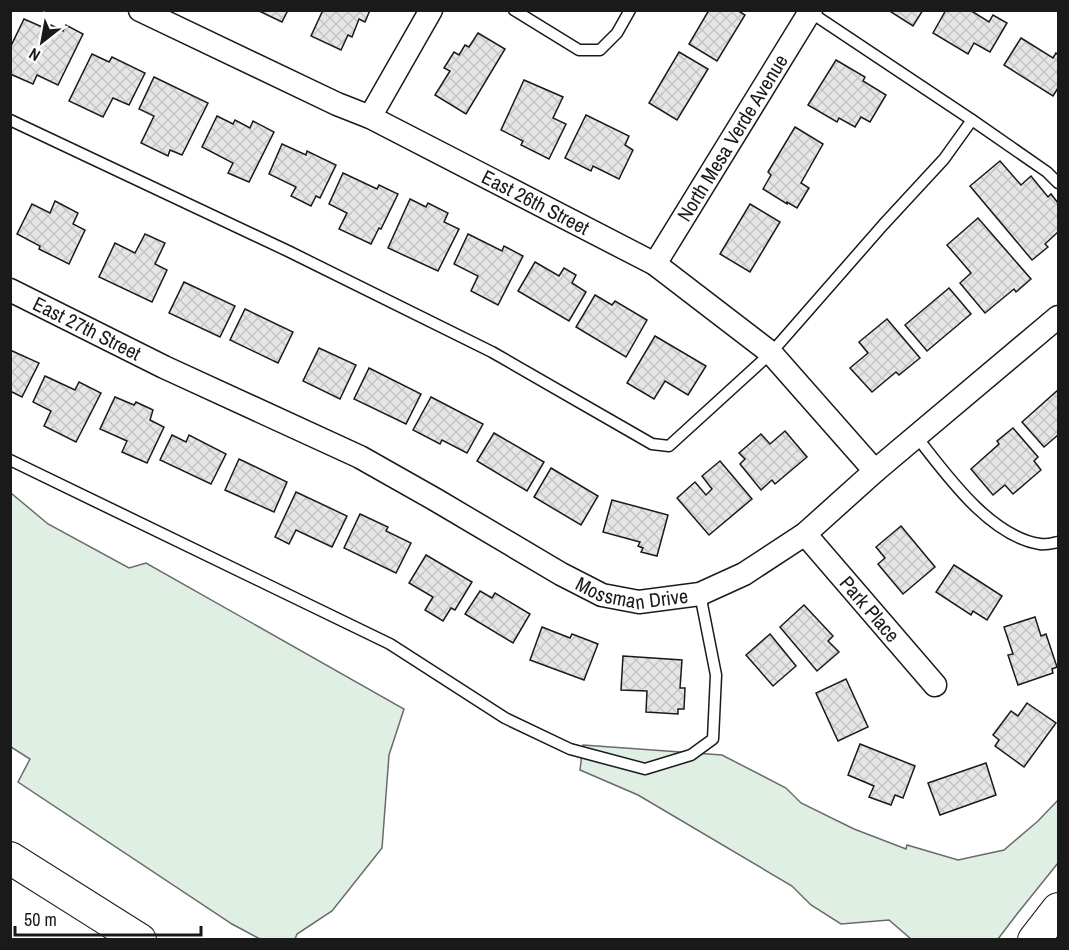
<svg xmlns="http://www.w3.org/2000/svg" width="1069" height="950" viewBox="0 0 1069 950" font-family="'Archivo Narrow',sans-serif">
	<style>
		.green { fill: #e0efe3; stroke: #6a6a6a; stroke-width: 1.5 }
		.building { fill: url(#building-cross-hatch); stroke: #1a1a1a; stroke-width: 1.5 }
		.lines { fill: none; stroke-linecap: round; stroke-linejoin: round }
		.service-casing { stroke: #1a1a1a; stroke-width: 13 }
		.minor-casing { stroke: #1a1a1a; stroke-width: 25 }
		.secondary-casing { stroke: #1a1a1a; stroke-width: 34 }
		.service { stroke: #fff; stroke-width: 10 }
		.minor { stroke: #fff; stroke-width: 22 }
		.secondary { stroke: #fff; stroke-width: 32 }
		.labels { text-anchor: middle; stroke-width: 4.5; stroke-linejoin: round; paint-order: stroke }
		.street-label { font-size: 20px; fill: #1a1a1a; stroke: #fff }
	</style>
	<defs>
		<pattern id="building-cross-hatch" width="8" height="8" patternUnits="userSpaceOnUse" patternTransform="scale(1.5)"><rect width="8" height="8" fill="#e6e6e6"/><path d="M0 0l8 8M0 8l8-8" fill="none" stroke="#c5c5c5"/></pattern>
	</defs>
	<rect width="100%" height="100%" fill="#fff"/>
	<g class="green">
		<polygon points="11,493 48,524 129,568 146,563 404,709 389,755 382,848 332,911 297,934 295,939 260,939 232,924 18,782 30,759 11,747"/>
		<polygon points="583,745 722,755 786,788 801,803 854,829 906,849 907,845 958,860 1004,850 1038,821 1058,800 1058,863 1017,914 998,939 911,939 889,920 841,924 811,905 792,886 638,795 580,770"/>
	</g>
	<g class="building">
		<polygon points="257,10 288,10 282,22"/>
		<polygon points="323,10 370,10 365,22 359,19 352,37 348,35 341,50 311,36"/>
		<polygon points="709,10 737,10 745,15 717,61 689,44"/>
		<polygon points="888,10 923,10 913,26"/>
		<polygon points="946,10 970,10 989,22 993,15 1007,23 990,52 974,43 968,54 933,33"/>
		<polygon points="24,19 49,30 51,25 63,31 66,25 83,34 58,85 37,75 33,84 10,74 10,48"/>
		<polygon points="478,33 505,49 466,114 435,95 450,71 444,68 454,52 459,55 465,45 469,47"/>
		<polygon points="1021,38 1053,58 1056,53 1058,55 1058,88 1053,96 1004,65"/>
		<polygon points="679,52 708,69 677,120 649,103"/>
		<polygon points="92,54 109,62 112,57 145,73 129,105 113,98 103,117 69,101"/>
		<polygon points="836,60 865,77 863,81 886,95 870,122 861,117 855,127 839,118 837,122 808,105"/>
		<polygon points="154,77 208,103 182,155 170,150 168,156 141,143 154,116 139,109"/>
		<polygon points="524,80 563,97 553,118 566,124 549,159 521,145 523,141 501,130"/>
		<polygon points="586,115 629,136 625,145 633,150 619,179 593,166 591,171 565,158"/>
		<polygon points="217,116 233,124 235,120 250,128 253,121 274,132 249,182 228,173 233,163 202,147"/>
		<polygon points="795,127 823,144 801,183 809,188 797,208 787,202 787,204 763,189 771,175 768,172"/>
		<polygon points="282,144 306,155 307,151 336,165 320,198 316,196 311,206 291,196 296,187 269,174"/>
		<polygon points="1000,161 1021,185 1031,176 1048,197 1051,194 1058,203 1058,232 1045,244 1048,247 1032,260 970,186"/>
		<polygon points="343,173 377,189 379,185 398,194 381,229 379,228 371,244 339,229 347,213 329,204"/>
		<polygon points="410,199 426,207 428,203 448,213 444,222 459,229 438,271 388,248"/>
		<polygon points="55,201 78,213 73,224 85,230 69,264 39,249 40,246 17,234 32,204 50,213"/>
		<polygon points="750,204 780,222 750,272 720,254"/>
		<polygon points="978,218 1031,279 1016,292 1014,289 985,313 960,283 971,273 947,245"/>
		<polygon points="145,234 165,243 155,264 167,270 152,302 99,277 115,243 135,253"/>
		<polygon points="468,234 502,251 504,246 523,256 498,305 471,291 478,276 454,264"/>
		<polygon points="535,262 559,276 564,268 576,275 572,283 586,292 569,321 518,291"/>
		<polygon points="184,282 235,306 220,337 169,313"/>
		<polygon points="949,288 971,314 927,351 905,325"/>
		<polygon points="595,295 612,305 615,301 647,320 626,357 576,327"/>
		<polygon points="245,309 293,332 278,363 230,340"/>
		<polygon points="887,319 920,358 899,375 896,372 872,392 850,368 868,353 859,342"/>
		<polygon points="655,336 706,366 688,395 665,381 654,399 627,383"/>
		<polygon points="319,348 356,365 340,399 303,381"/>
		<polygon points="10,350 39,363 22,397 10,391"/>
		<polygon points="369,368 421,394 406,424 354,399"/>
		<polygon points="45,376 75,390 79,382 101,393 76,442 44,426 51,411 33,402"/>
		<polygon points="1058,390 1058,435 1044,447 1022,422"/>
		<polygon points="115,397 134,405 136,402 153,410 150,420 164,427 147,463 122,452 127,441 100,429"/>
		<polygon points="431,397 483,424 467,453 442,440 440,444 413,430"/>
		<polygon points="1013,428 1038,457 1034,461 1041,470 1013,494 1005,485 993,495 971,469 999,444 997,441"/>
		<polygon points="785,431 807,457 775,484 772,480 761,490 740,464 745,459 739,453 761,434 770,444"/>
		<polygon points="494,433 544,462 527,491 477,461"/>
		<polygon points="172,435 186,442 189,435 226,454 211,484 160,460"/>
		<polygon points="239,459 287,482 274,512 225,490"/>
		<polygon points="720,461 752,499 709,535 677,498 695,482 706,495 712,489 702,476"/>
		<polygon points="551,468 598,496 581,525 534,497"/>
		<polygon points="296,492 347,516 332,547 296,530 289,544 275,537"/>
		<polygon points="612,500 668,515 657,556 641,552 643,548 638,546 640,542 603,532"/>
		<polygon points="360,514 388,527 386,531 411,543 396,573 344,548"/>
		<polygon points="901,526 935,567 903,594 878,564 885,558 876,547"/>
		<polygon points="426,555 472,582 455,610 451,608 443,621 425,610 433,597 409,583"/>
		<polygon points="954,565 1002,596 987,620 973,611 971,615 936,592"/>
		<polygon points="480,591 492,598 495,593 530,614 513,643 465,614"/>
		<polygon points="804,605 833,636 828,641 839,652 817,671 780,627"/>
		<polygon points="1035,617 1041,636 1046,634 1057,667 1052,669 1053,673 1018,685 1008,655 1013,654 1004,627"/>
		<polygon points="542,627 570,638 572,634 598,644 584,680 530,660"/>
		<polygon points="770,634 796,666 773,686 746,655"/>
		<polygon points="623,656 682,660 680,688 685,688 684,709 678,709 678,714 646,712 647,691 621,690"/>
		<polygon points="846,679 868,727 838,741 816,693"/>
		<polygon points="1027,703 1056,723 1024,767 995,746 999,740 993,735 1011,711 1018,716"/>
		<polygon points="860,744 915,766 903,798 895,795 891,805 869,797 874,786 848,775"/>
		<polygon points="986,763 996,795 940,815 928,783"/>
	</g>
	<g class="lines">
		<g class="service-casing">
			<g id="service">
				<polyline points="514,10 579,50 600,50 617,33 630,10"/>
				<polyline points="810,12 972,120 1047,172 1058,183"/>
				<polyline points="10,120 290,252 492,352 652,444 669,446 771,353 883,225 944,159 972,120"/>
				<path d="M916,436C946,474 989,536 1040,544C1046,545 1053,543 1058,542"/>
				<polyline points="10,460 390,644 505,718 570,749 645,769 691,755 713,739 716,675 700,594"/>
			</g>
		</g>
		<g class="minor-casing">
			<g id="minor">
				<path id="s1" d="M140,10L337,104L370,117L655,264L771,353L875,471"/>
				<polyline points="370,117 431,10"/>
				<path id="s2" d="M655,264L811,10"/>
				<path id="s3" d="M10,290L164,367L360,457L436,500L561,574L602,595L639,602L700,594L744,574L805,534L875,471L1058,317"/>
				<path id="s4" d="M805,534L935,685"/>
			</g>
		</g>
		<g class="secondary-casing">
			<g id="secondary">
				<polyline points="10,858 140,940"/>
				<polyline points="1034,940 1058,909"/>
			</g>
		</g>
		<use href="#service" class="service"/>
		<use href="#minor" class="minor"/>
		<use href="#secondary" class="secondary"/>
	</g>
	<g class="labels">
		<g class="street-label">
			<text dy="7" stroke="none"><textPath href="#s2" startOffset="148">North Mesa Verde Avenue</textPath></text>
			<text dy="7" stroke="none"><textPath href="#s1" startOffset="440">East 26th Street</textPath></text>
			<text dy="7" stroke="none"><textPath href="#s3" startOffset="86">East 27th Street</textPath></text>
			<text dy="7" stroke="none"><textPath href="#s3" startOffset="696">Mossman Drive</textPath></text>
			<text dy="7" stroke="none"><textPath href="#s4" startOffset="99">Park Place</textPath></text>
		</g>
	</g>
	<rect width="1069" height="950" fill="none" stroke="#1a1a1a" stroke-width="24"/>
	<g transform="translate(42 42) rotate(211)" stroke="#ffffff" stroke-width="4.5" paint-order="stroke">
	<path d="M0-4.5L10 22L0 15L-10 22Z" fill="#1a1a1a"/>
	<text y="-9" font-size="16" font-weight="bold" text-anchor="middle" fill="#1a1a1a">N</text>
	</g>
	<path d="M15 926v9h186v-9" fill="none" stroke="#1a1a1a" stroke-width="3"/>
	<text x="24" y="926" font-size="18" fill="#1a1a1a" stroke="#ffffff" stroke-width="4.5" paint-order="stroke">50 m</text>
</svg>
